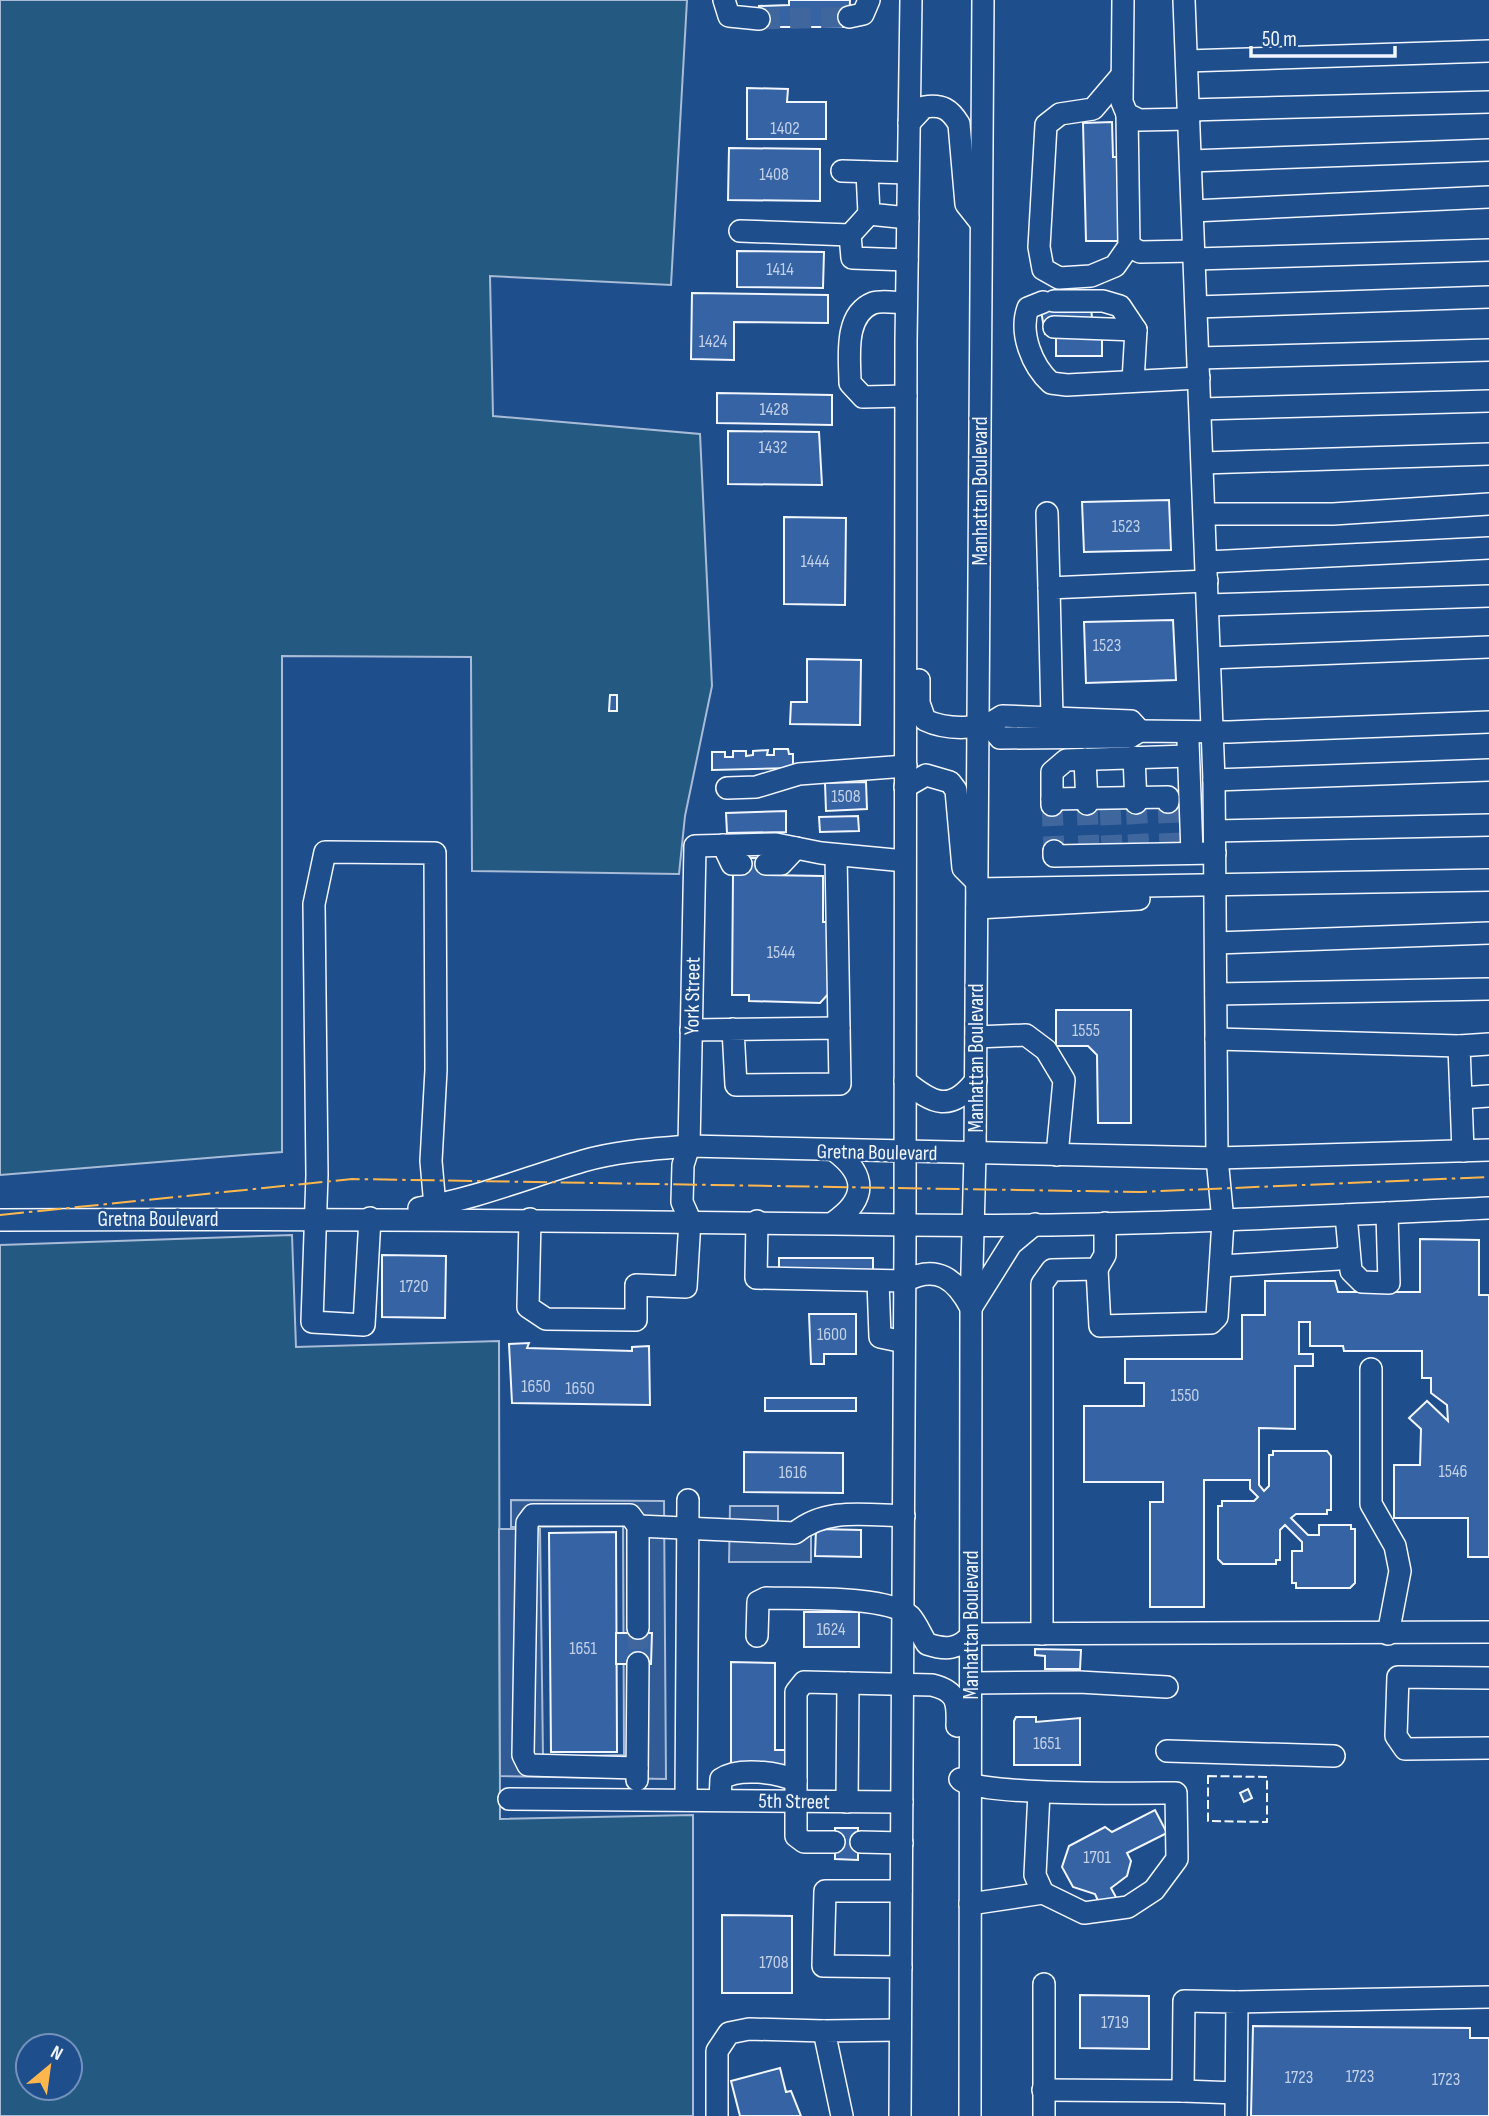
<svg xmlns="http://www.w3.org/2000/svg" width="1489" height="2116" viewBox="0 0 1489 2116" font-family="'Sofia Sans Condensed',sans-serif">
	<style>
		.green { fill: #245a82; stroke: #a8bbd7; stroke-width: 2; fill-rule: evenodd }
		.parking { fill: #305b95; stroke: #a8bbd7; stroke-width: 2 }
		.building { fill: #3563a3; stroke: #f2f6ff; stroke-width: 2 }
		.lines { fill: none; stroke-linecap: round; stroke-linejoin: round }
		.minor-tunnel { stroke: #3f679d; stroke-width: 21; stroke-dasharray: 21 10; stroke-linecap: butt }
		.minor-casing { stroke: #f2f6ff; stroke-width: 24 }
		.minor { stroke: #1f4e8c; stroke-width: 21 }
		.fence { stroke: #f2f6ff; stroke-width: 2; stroke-dasharray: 9 3.5; stroke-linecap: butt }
		.power { stroke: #ffb74d; stroke-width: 2; stroke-dasharray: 24 5 3.5 5; stroke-linecap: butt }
		.labels { text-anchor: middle; stroke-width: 5; stroke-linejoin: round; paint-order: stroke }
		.number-label { font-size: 18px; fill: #c3d1e8 }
		.street-label { font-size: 21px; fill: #f2f6ff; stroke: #1f4e8c }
	</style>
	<rect width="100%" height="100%" fill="#1f4e8c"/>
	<g class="green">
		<polygon points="0,0 687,0 671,285 490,276 493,416 700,434 712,686 685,816 679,874 472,871 471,657 282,656 282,1152 0,1175"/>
		<path d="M292,1235L296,1347L499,1341L500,1819L693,1815V2116H0V1245ZM28,2046H70V2088H28Z"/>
	</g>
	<g class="parking">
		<polygon points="511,1500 664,1501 666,1779 500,1776 499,1529 540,1529 543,1757 624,1755 623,1526 511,1527"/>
		<polygon points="730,1506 778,1506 778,1527 811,1527 811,1562 729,1562"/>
	</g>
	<g class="building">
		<polygon points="789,0 850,0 849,27 759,27 759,6 789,5"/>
		<polygon points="747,88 788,89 787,102 826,102 826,139 747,139"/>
		<polygon points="1112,122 1113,157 1118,157 1120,241 1086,241 1083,123"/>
		<polygon points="729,148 820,149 820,201 728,200"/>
		<polygon points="737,251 824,252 823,288 737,287"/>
		<polygon points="692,293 828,295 828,323 734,322 734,360 691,359"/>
		<polygon points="1040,305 1091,307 1092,318 1054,333 1045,334"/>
		<rect x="1056" y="338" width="46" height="18"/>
		<polygon points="717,393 832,395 832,425 717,423"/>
		<polygon points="728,431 819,432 822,485 728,484"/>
		<polygon points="1169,500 1171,550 1084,552 1082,502"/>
		<polygon points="784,517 846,518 845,605 784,604"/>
		<polygon points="1173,620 1176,680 1086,683 1084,622"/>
		<polygon points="807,659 861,660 860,725 790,724 791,702 807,702"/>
		<polygon points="610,695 617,695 617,711 609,711"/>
		<polygon points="774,749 788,749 789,754 793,754 793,768 712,770 712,752 725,752 725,757 733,757 733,751 746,751 746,756 753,755 753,751 768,750 767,755 774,755"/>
		<polygon points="866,782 867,809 826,811 825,783"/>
		<polygon points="786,811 786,832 727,833 726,813"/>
		<polygon points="858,816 859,831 820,832 819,817"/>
		<polygon points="741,858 766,858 766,875 823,876 823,922 830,922 831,991 820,1003 749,1001 749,995 732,995 733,874"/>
		<polygon points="1056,1010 1131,1010 1131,1123 1098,1123 1097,1055 1088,1046 1056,1046"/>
		<polygon points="1420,1239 1479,1240 1479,1295 1489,1295 1489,1557 1468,1557 1468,1518 1394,1518 1394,1465 1420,1465 1421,1429 1409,1418 1427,1401 1448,1421 1447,1405 1431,1393 1431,1378 1422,1378 1422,1351 1344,1351 1343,1346 1310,1346 1310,1322 1299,1322 1299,1354 1313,1354 1313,1366 1295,1366 1295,1429 1259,1428 1259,1485 1264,1491 1269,1486 1269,1455 1273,1455 1273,1451 1327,1451 1331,1456 1331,1510 1327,1510 1327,1514 1296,1514 1291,1518 1308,1535 1319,1535 1319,1525 1351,1525 1351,1529 1355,1529 1355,1583 1350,1588 1296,1588 1296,1583 1292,1583 1292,1551 1302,1551 1302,1542 1285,1525 1280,1530 1280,1560 1276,1560 1276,1564 1223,1564 1218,1559 1218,1506 1222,1506 1222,1501 1254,1501 1258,1497 1250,1489 1250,1480 1204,1480 1204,1607 1150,1607 1150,1502 1163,1502 1163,1482 1084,1482 1084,1406 1144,1406 1144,1383 1125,1383 1125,1359 1242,1359 1242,1315 1265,1315 1265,1281 1335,1281 1338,1292 1420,1292"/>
		<polygon points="382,1255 446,1256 445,1318 382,1317"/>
		<rect x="779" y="1258" width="94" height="17"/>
		<polygon points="809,1314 856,1314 856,1354 824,1354 824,1364 811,1364"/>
		<polygon points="529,1343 527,1348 632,1351 632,1347 649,1346 650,1405 512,1403 509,1344"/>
		<rect x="765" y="1398" width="91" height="13"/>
		<polygon points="744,1452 843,1453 843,1493 744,1492"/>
		<polygon points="816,1529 861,1530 861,1557 815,1556"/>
		<polygon points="616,1532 617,1752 551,1752 549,1533"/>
		<rect x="804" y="1612" width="55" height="35"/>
		<polygon points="616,1633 652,1633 651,1664 616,1664"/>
		<polygon points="1035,1649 1081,1650 1080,1669 1045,1669 1045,1656 1035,1655"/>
		<polygon points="731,1662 775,1663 775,1750 792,1750 792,1768 731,1767"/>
		<polygon points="1016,1717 1036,1717 1036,1722 1080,1718 1080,1765 1014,1765 1014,1721"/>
		<polygon points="1248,1789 1252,1798 1244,1802 1240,1793"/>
		<polygon points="1155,1810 1167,1833 1127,1853 1131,1861 1127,1876 1111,1888 1117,1899 1101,1907 1095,1894 1073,1887 1062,1867 1069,1846 1105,1827 1112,1832"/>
		<polygon points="835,1828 858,1828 858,1860 835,1859"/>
		<polygon points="722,1915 792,1916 792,1993 722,1993"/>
		<polygon points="1080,1995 1149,1996 1149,2049 1080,2048"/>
		<polygon points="1253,2026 1470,2028 1470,2038 1489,2038 1489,2116 1251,2116"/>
		<polygon points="780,2068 786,2092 791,2091 801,2116 740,2116 731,2081"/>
	</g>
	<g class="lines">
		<g class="minor-tunnel">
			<polyline points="759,19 849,17"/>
			<polyline points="1168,802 1170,847"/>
			<polyline points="1136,803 1139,850"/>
			<polyline points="1087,804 1089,850"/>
			<polyline points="1110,804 1112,849"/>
			<polyline points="1052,805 1054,851"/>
			<polyline points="638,1628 638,1663"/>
		</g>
		<g class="minor-casing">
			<g id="minor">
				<polyline points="724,0 729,16 759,19"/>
				<polyline points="1123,0 1122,102 1127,114 1139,120 1189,119"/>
				<polyline points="849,17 863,14 869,0"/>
				<polyline points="1187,61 1489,51"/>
				<polyline points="1122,75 1093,109 1060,114 1046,125 1039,247 1043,269 1059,278 1091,276 1115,266 1129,246 1127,114"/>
				<polyline points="1189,110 1489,102"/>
				<path d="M909,123L924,107C942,104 950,109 959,124L966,204L981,223"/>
				<polyline points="1191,161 1489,150"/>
				<polyline points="842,171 908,173"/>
				<polyline points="867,172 869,214 908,218"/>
				<polyline points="1193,211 1489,197"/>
				<polyline points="740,231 850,235 869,214"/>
				<polyline points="850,235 852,258 907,260"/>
				<polyline points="1129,246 1140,252 1194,251"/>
				<polyline points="1195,259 1489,250"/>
				<polyline points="1054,301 1103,301 1120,306 1136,330 1133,381"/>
				<path d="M1043,302L1028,308C1019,333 1032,366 1051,383L1067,385L1199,378"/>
				<polyline points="1197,307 1489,297"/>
				<polyline points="1054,327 1136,330"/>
				<polyline points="1199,358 1489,350"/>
				<path d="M906,396L863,397L850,383C850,359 843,315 873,303C882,300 897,303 906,303"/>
				<polyline points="1201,409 1489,401"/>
				<polyline points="1203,463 1489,454"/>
				<polyline points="1047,513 1049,588"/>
				<polyline points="1205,514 1333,514 1489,504"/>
				<polyline points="1207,562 1489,548"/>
				<polyline points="1208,605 1489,596"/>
				<polyline points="1210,658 1489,647"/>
				<path d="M919,680V703L925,720C946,730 983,731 1002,716L1131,721L1140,731"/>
				<polyline points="1052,718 1049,588 1207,581"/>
				<polyline points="990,726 1000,738 1130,737 1140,731 1229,732 1489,722"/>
				<polyline points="1188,741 1192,853"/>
				<polyline points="1134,757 1136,803"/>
				<polyline points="1085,759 1087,804"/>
				<polyline points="1214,780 1489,770"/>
				<polyline points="905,787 926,775 950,782 956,790 963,868 977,882"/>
				<polyline points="727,788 756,787 799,774 906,766"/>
				<polyline points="1052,799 1168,797 1168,802"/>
				<polyline points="1052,805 1052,772 1066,760 1188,756"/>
				<polyline points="1215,831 1489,825"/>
				<polyline points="723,845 732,864 741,864"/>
				<polyline points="1054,851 1054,856 1215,853"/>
				<polyline points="836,855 839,1028"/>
				<polyline points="766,864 781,864 796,848"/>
				<polyline points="977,889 1489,880"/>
				<polyline points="977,908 1139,899"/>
				<polyline points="1216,943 1489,933"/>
				<polyline points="1216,994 1489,989"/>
				<polyline points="691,1030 839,1028 840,1084 736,1085 733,1029"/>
				<polyline points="976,1037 1026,1035 1046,1050 1064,1080 1057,1155"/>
				<polyline points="1216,1039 1459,1046"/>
				<path d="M905,1081C933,1104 951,1113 976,1080"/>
				<polyline points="1461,1098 1489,1096"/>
				<polyline points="1463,1151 1459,1046 1489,1044"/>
				<path d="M419,1208C476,1199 528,1177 583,1161C618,1151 654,1149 689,1146L1217,1158L1489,1150"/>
				<polyline points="1346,1215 1351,1271 1362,1282 1389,1283 1387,1213"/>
				<polyline points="370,1218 364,1325 312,1322 317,1175 314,904 325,852 435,853 436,1070 431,1161 435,1206"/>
				<polyline points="530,1219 528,1307 546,1319 636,1320 636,1285 686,1287 690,1220 682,1202 683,1165 689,1146 695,846 776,844 821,853 905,861"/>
				<path d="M0,1220C302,1218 604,1221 906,1225C1100,1228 1295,1217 1489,1208"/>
				<path d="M757,1221L756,1278L905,1281C937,1264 956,1279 971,1308L1011,1244L1035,1224"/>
				<path d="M834,1222C867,1199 867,1175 835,1151"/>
				<polyline points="1221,1266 1339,1259 1347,1255"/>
				<polyline points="1097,1269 1100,1326 1211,1323 1217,1317 1223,1221 1217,1158 1214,780 1184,0"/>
				<polyline points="878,1281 880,1337 904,1342"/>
				<polyline points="1371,1369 1371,1504 1395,1546 1400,1571 1388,1634"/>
				<path d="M638,1526L795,1533C826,1507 866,1515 904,1516"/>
				<polyline points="1042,1634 1042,1284 1052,1270 1097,1269 1105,1255 1105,1223"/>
				<path d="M757,1636L758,1602L766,1598C797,1599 888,1595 910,1616C917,1624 921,1635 927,1644C945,1650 959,1650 972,1634L1489,1632"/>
				<polyline points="1489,1678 1398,1677 1396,1736 1405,1749 1489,1748"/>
				<polyline points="971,1683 1079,1682 1167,1687"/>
				<polyline points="1167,1751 1334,1756"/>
				<polyline points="637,1768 528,1765 523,1755 527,1523 533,1515 630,1515 638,1526 638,1628"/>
				<path d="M960,1779C971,1796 1146,1793 1176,1793L1177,1859L1154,1890L1128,1907L1084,1913L1043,1893L970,1904"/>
				<polyline points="637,1780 638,1663"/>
				<polyline points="1039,1792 1035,1875 1043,1893"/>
				<polyline points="509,1799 902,1802"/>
				<polyline points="686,1800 688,1500"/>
				<path d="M720,1800L721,1779C738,1767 778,1772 796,1781"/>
				<polyline points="847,1802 848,1683"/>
				<path d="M834,1842H804L796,1836V1692L804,1682L932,1685C957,1691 958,1702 957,1726"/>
				<polyline points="861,1842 902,1843"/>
				<polyline points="901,1967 823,1966 825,1891 901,1891"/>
				<polyline points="1237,2002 1489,1997"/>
				<polyline points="1043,2090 1183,2091 1184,2001 1237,2002 1236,2116"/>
				<polyline points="1183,2091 1236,2093"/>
				<polyline points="717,2116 717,2051 729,2033 749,2029 824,2031"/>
				<polyline points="842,2116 824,2031 900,2030"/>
				<polyline points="900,2116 905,1246 906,341 911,0"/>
				<polyline points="970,2116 971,1308 975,1154 983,0"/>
				<polyline points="1044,2116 1044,1984"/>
			</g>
		</g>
		<use href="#minor" class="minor"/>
		<polygon class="fence" points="1208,1776 1267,1777 1267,1822 1208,1821"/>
		<polyline class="power" points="0,1215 352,1179 1140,1192 1489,1177"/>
	</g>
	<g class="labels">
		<g class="number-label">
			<text x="785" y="134">1402</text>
			<text x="774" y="180">1408</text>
			<text x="780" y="275">1414</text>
			<text x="713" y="347">1424</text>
			<text x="774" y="415">1428</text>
			<text x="773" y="453">1432</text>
			<text x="1126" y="532">1523</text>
			<text x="815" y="567">1444</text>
			<text x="1107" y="651">1523</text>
			<text x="846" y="802">1508</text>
			<text x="781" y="958">1544</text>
			<text x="1086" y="1036">1555</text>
			<text x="414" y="1292">1720</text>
			<text x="832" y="1340">1600</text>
			<text x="536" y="1392">1650</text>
			<text x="580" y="1394">1650</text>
			<text x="1185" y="1401">1550</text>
			<text x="1453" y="1477">1546</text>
			<text x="793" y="1478">1616</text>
			<text x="831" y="1635">1624</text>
			<text x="583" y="1654">1651</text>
			<text x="1047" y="1749">1651</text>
			<text x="1097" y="1863">1701</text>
			<text x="774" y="1968">1708</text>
			<text x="1115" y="2028">1719</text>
			<text x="1360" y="2082">1723</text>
			<text x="1299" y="2083">1723</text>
			<text x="1446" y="2085">1723</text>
		</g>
		<g class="street-label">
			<text transform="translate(980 491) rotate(-90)" y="7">Manhattan Boulevard</text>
			<text transform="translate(692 996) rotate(-89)" y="7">York Street</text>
			<text transform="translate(976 1058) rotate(-90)" y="7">Manhattan Boulevard</text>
			<text transform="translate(877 1152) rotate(1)" y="7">Gretna Boulevard</text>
			<text x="158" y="1226">Gretna Boulevard</text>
			<text transform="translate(971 1625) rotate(-90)" y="7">Manhattan Boulevard</text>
			<text transform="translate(794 1801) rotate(1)" y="7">5th Street</text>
		</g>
	</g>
	<g transform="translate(49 2067) rotate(29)"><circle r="33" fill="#1f4e8c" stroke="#7391ba" stroke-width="2"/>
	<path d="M0-5L12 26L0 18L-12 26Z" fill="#ffb74d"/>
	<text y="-10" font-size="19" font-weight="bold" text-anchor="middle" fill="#f2f6ff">N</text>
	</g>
	<path d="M1251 46v10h144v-10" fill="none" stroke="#f2f6ff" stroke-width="3.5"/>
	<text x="1262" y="46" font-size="21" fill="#f2f6ff" stroke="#1f4e8c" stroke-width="5" paint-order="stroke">50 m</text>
</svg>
